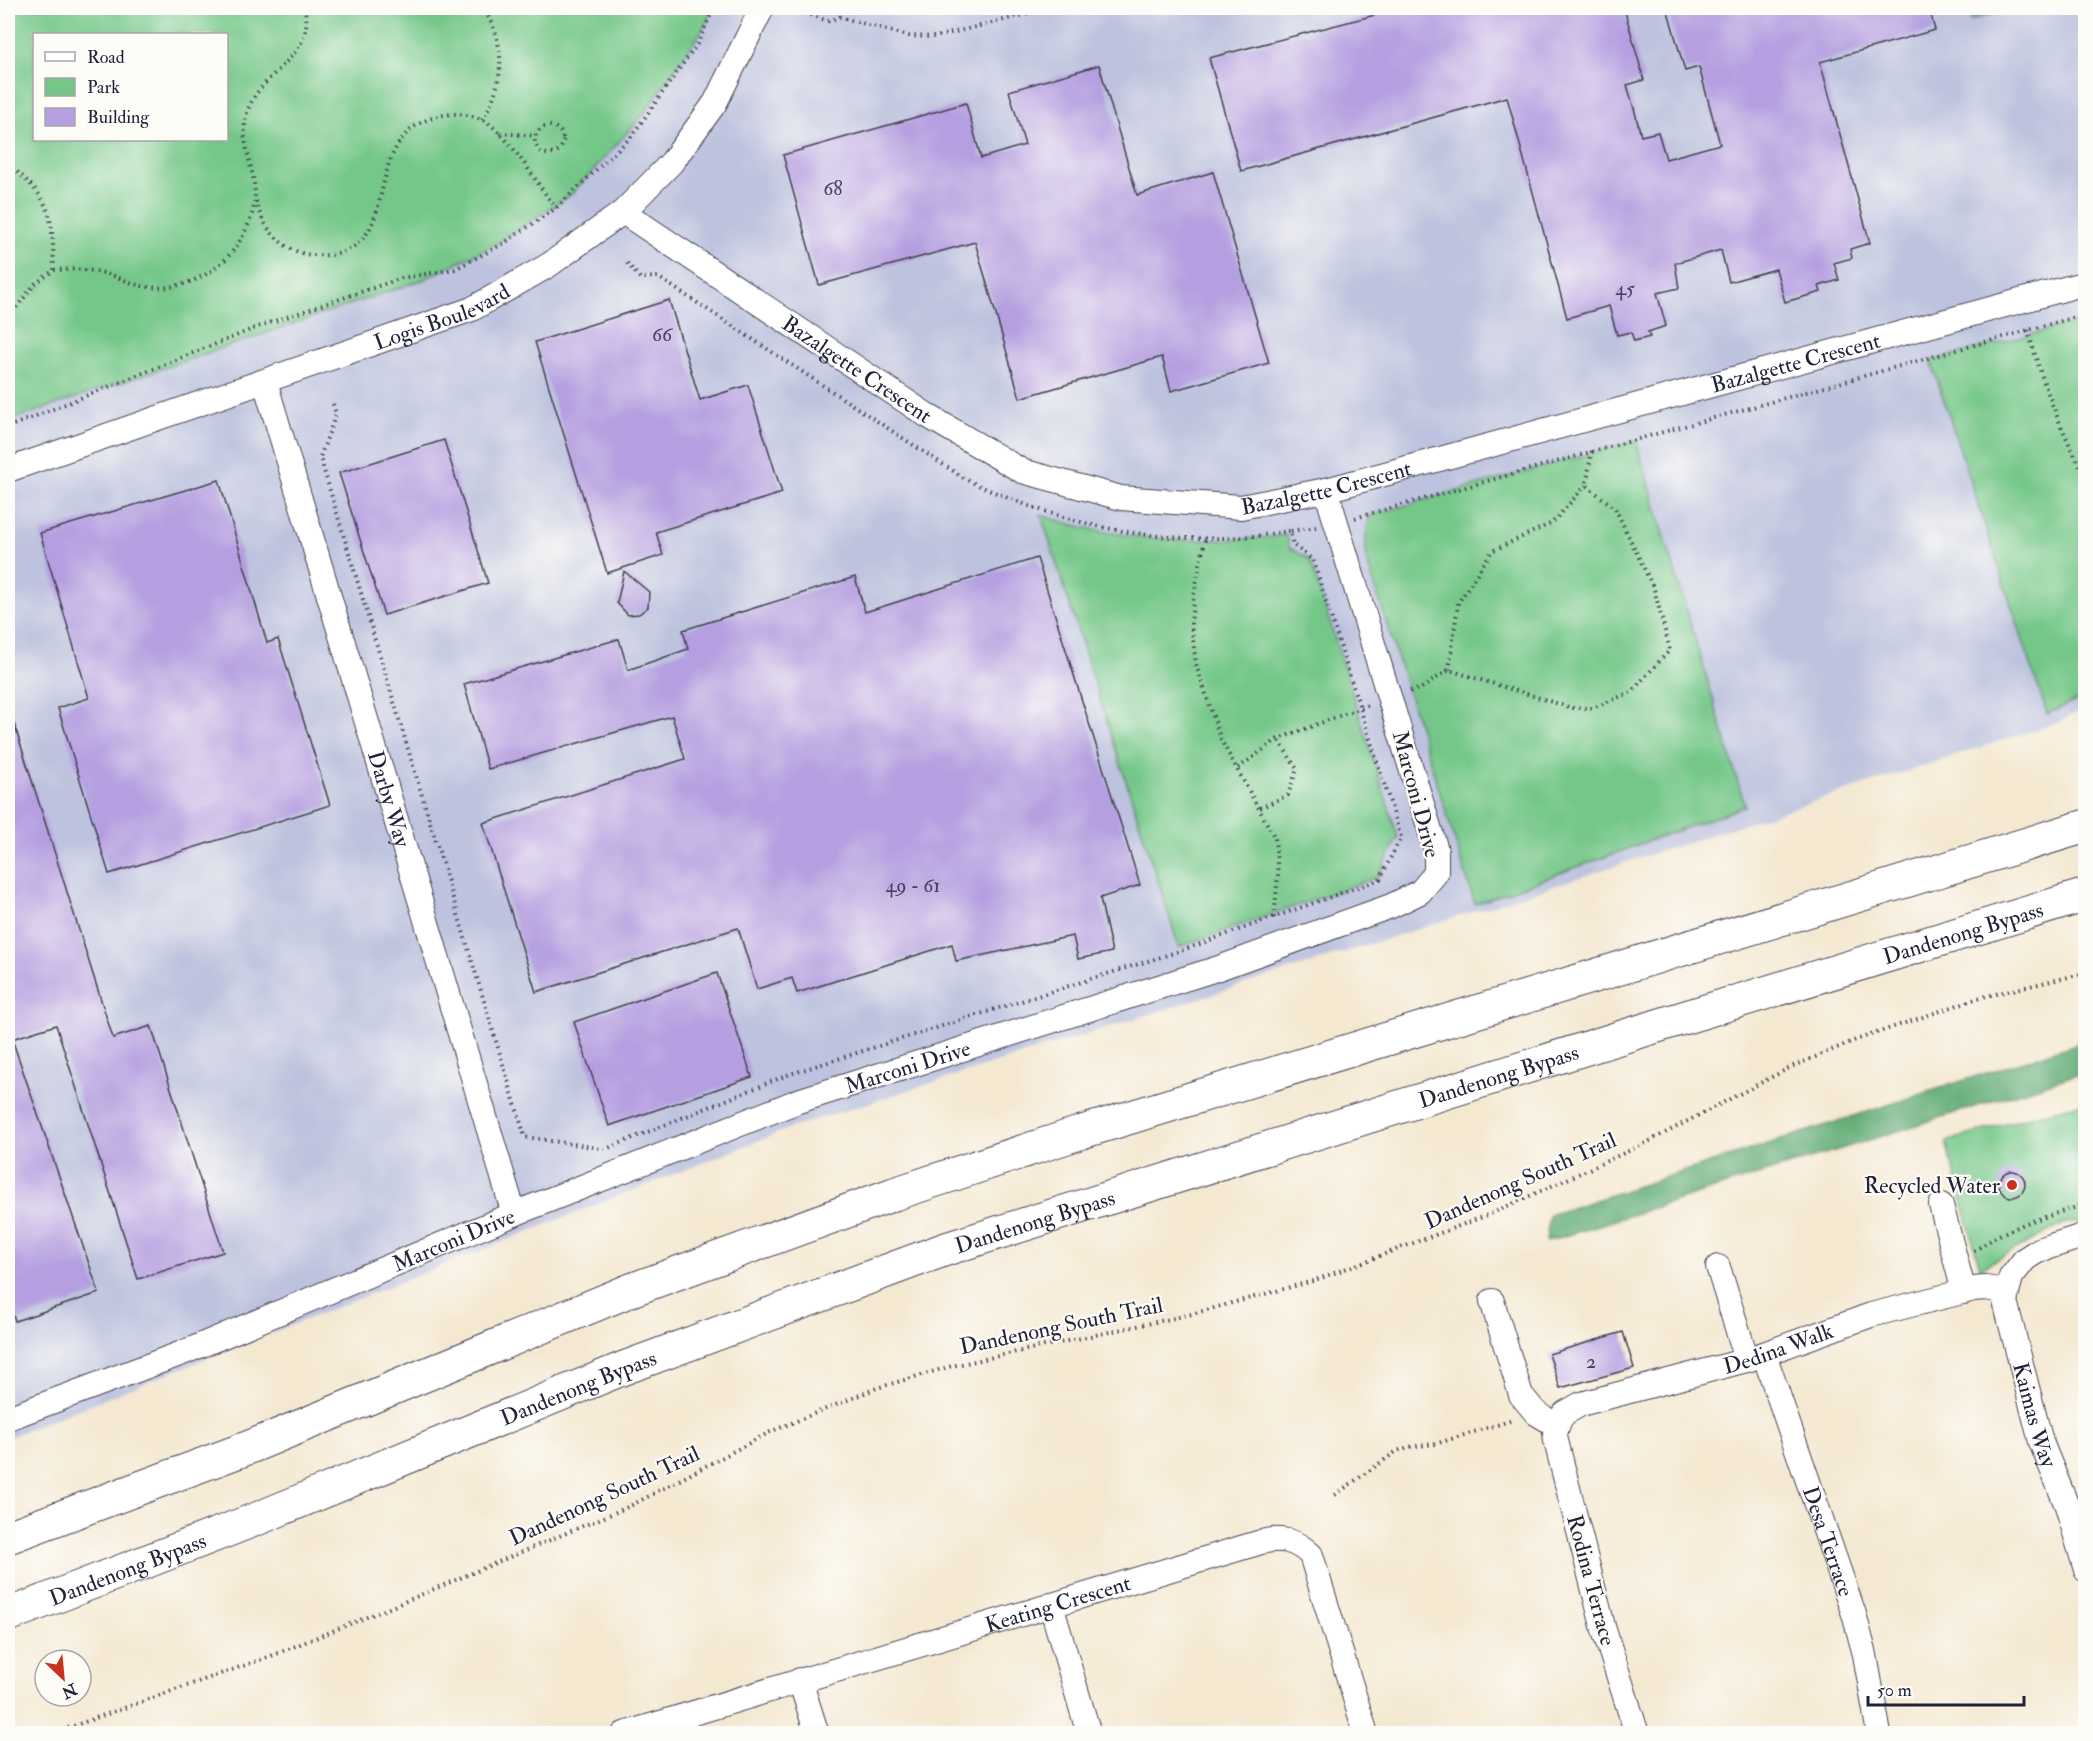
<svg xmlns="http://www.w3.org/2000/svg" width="2093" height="1741" viewBox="0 0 2093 1741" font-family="'IM FELL Double Pica',serif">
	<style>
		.industrial { fill: #bdc3de; fill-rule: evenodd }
		.green { fill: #75c789; stroke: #4c7462; stroke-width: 1.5; fill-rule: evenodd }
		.forest { fill: #60ac75; stroke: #416758; stroke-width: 1.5 }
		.building { fill: #b59fe0 }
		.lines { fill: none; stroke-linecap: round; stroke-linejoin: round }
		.minor-casing { stroke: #424052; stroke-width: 26 }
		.highway-casing { stroke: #424052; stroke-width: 35 }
		.path { stroke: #424052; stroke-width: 4; stroke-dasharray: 1.5 4.5; stroke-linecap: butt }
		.minor { stroke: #fff; stroke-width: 24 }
		.highway { stroke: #fff; stroke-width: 33 }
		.poi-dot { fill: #c8321e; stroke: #fdfcf7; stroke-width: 2 }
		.labels { text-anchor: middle; stroke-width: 4.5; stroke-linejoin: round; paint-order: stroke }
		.number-label { font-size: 20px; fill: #474164 }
		.street-label { font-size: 22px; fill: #22223b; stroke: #fdfcf7 }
		.poi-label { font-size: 22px; fill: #22223b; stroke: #fdfcf7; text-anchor: end }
	</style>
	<rect width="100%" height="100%" fill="#fdfcf7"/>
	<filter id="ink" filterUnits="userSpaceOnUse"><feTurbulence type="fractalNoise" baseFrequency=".0167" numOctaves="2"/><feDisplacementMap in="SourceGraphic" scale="12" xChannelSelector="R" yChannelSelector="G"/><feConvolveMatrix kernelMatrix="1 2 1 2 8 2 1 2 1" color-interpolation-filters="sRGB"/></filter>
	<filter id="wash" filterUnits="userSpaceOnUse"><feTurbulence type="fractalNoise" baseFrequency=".008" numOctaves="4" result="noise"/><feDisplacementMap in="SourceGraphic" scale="24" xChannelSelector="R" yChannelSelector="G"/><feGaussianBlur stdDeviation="1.35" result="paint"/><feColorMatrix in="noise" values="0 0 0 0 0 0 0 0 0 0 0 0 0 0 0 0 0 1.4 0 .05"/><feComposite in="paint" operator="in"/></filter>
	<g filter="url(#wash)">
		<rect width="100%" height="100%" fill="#f4e8d1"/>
		<path class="industrial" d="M8,8H2085V709L2056,723L1494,905L793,1127L8,1437ZM34,34H226V140H34Z"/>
		<g class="green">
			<path d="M8,8H713L705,26L643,115L573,193L496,244L422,280L8,421ZM226,34V140H34V34Z"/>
			<polygon points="1968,8 2017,8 1971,20"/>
			<polygon points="2085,320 2085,697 2047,714 1931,361"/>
			<path d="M1636,441L1745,806L1475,904L1367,561C1365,544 1365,530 1371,515Z"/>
			<path d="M1041,515C1121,543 1204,545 1287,535L1289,547L1310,560L1398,837L1378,877L1179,947Z"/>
			<polygon points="2085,1103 2085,1223 2065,1223 1980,1268 1946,1142 2038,1114"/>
		</g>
		<polygon class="forest" points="2085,1041 2085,1072 1546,1242 1549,1215"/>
		<g id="blocks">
			<g class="building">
				<polygon points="1402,8 1624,8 1644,80 1627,85 1635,112 1641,136 1658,132 1666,159 1720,144 1699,67 1685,71 1667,8 1929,8 1935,30 1820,62 1870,243 1850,249 1852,258 1834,263 1839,280 1819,286 1821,292 1785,302 1776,269 1729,282 1721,250 1675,263 1679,288 1657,293 1666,326 1648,332 1650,337 1634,341 1631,332 1617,335 1609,306 1567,318 1507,97 1241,171 1209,58"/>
				<polygon points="1099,65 1137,195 1213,172 1269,363 1171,391 1162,357 1020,398 975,242 819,285 783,155 966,103 981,158 1025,145 1009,91"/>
				<polygon points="669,300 700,400 748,385 782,493 656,532 663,555 607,573 535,342"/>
				<polygon points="444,440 488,583 384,615 339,473"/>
				<polygon points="219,480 267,643 278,639 330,805 109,874 58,708 89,698 40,533"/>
				<polygon points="1037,558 1140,885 1100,898 1112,952 1078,959 1073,936 956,961 952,944 797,993 792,978 757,989 738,928 536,992 483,823 685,759 672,716 488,769 464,684 619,639 628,670 688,649 683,630 855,577 865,612"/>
				<polygon points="624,571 649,592 648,607 639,614 628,615 617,603"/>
				<polygon points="11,714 113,1038 151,1026 223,1252 138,1279 56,1025 12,1039 99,1293 15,1321 8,1300 8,715"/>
				<polygon points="717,973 752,1077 609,1126 574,1022"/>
				<circle cx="2012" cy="1184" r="13"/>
				<polygon points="1623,1332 1634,1368 1560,1388 1549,1354"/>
			</g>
		</g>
	</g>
	<g filter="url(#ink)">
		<use href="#blocks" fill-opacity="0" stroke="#424052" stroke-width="1.5"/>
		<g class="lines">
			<g class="minor-casing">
				<g id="minor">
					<path id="s1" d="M623,212L928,416L1022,471L1121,498L1241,507L1326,490L2086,283"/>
					<path id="s2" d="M265,382L514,1214"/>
					<path id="s3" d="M8,470L472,309L549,265L623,212L672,162L715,103L762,8"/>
					<polyline points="1941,1205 1964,1292"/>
					<path id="s4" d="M2086,1235L2039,1250L2025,1259L2011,1277L2005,1301L2041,1442L2067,1506L2086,1570"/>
					<polyline points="1718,1267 1747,1360"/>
					<polyline points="1492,1301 1521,1395 1536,1413 1556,1425"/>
					<path id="s5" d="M1764,1354L1854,1614L1865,1655L1879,1734"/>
					<path id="s6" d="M8,1418L185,1352L514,1214L798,1101L1216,969L1391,906L1420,892L1436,873V850L1326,490"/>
					<polyline points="1051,1605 1089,1734"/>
					<polyline points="800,1680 817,1734"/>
					<path id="s7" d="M624,1734L1261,1542C1281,1537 1296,1540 1311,1555L1366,1734"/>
					<path id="s8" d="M1637,1734L1604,1630L1556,1441L1555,1433L1560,1419L1565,1413L1581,1404L1747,1360L1871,1315L1974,1289L1985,1288L2006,1291"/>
				</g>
			</g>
			<g class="highway-casing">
				<g id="highway">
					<polyline points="8,1537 250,1447 631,1290 894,1194 1082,1132 2086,826"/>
					<path id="s9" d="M8,1615L259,1518L624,1368L946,1249L1673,1021L2086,895"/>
				</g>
			</g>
			<g class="path">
				<polyline points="805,13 828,21 840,17 909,36 935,37 1052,8"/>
				<path d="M482,120C505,83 507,44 483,8"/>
				<circle cx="549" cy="140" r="14"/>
				<polyline points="500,133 536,136"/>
				<path d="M8,164C53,201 52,213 54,270L35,284L8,318"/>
				<path d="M256,201C260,220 273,239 290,248C302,255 316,256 329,255C408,245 355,137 439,116C455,112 474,114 488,123C513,141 536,183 556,208"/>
				<path d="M54,270C72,269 90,269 108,274C118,277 128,282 138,285C172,294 210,279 232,252C243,238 254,217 255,198C256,166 235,138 250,105C265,70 318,53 304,8"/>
				<path d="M2028,330C2041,380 2061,431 2086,477"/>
				<path d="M333,404L336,414L320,457L525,1137L606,1149L790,1074L1183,950L1380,879L1401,837L1313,560L1293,545L1290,531C1174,551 1071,529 965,479L658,277L640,278L626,262"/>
				<polyline points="8,413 11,426"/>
				<polyline points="8,427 263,325 402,278 455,269 503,244 556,208 631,137 697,44 714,8"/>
				<polyline points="1355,518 2086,314"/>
				<polyline points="1291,531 1316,527"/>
				<polyline points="1205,540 1194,593 1191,624 1196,664 1221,740 1275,838 1278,875 1274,918"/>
				<polyline points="1449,670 1458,603 1492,551 1552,523 1586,485"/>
				<polyline points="1410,691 1420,689 1449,670 1572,708 1593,708 1631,692 1670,650 1654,589 1615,508 1586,485 1592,450"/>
				<polyline points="1238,768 1278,739 1371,704"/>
				<polyline points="1260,808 1288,795 1297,769 1278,739"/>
				<polyline points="1974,1251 1999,1235 2029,1222 2086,1204"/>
				<polyline points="1335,1495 1397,1451 1408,1447 1435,1444 1513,1420"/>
				<polyline points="51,1734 271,1656 399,1604 630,1506 772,1431 877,1388 952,1366 1188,1315 1313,1281 1488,1215 1644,1144 1791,1067 1856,1040 1978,998 2086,973"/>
			</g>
			<use href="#minor" class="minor"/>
			<use href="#highway" class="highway"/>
		</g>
	</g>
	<circle class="poi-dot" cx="2012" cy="1185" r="6"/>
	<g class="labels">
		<g class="number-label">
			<text x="833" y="195">68</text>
			<text x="1625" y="295">45</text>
			<text x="662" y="341">66</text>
			<text x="913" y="892">49 - 61</text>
			<text x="1591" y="1368">2</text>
		</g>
		<g class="street-label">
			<text dy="8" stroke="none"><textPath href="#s3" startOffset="460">Logis Boulevard</textPath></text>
			<text dy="8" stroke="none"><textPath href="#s1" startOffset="1272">Bazalgette Crescent</textPath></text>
			<text dy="8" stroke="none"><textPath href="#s1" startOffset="282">Bazalgette Crescent</textPath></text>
			<text dy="8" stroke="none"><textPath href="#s1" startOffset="786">Bazalgette Crescent</textPath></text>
			<text transform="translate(1417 794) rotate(75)" y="8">Marconi Drive</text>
			<text dy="8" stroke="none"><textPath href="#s2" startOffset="435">Darby Way</textPath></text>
			<text dy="8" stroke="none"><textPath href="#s9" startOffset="2072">Dandenong Bypass</textPath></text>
			<text dy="8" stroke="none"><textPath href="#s6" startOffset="966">Marconi Drive</textPath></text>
			<text dy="8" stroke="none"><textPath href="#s9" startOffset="1586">Dandenong Bypass</textPath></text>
			<text transform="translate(1520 1180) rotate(-24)" y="8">Dandenong South Trail</text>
			<text dy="8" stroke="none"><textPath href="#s9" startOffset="1100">Dandenong Bypass</textPath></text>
			<text dy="8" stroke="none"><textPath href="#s6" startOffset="480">Marconi Drive</textPath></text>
			<text transform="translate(1061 1325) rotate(-12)" y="8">Dandenong South Trail</text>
			<text dy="8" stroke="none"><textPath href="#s8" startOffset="558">Dedina Walk</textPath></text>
			<text dy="8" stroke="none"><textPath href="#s9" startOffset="614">Dandenong Bypass</textPath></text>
			<text dy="8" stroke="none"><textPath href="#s4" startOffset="231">Kaimas Way</textPath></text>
			<text transform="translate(604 1495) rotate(-25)" y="8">Dandenong South Trail</text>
			<text dy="8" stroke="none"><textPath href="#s5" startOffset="198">Desa Terrace</textPath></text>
			<text dy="8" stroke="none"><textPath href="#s9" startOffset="128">Dandenong Bypass</textPath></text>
			<text transform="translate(1592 1580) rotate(75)" y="8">Rodina Terrace</text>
			<text dy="8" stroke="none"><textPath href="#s7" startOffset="453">Keating Crescent</textPath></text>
		</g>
		<g class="poi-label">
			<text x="2000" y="1193">Recycled Water</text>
		</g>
	</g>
	<rect width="2093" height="1741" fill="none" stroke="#fdfcf7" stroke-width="30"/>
	<rect x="33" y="33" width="195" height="108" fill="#fdfcf7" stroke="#a5a5ac" stroke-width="1.5"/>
	<rect x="45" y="52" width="30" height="9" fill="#ffffff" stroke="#a5a5ac" stroke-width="1.5"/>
	<text x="87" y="63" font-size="18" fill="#22223b">Road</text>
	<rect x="45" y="78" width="30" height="18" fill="#75c789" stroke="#a5a5ac" stroke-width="1.5"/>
	<text x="87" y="93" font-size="18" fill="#22223b">Park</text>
	<rect x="45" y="108" width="30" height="18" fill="#b59fe0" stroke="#a5a5ac" stroke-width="1.5"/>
	<text x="87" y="123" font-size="18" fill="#22223b">Building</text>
	<g transform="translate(63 1678) rotate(154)"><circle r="28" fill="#fdfcf7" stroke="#a5a5ac" stroke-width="1.5"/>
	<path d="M0-4.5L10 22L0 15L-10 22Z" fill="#c8321e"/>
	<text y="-9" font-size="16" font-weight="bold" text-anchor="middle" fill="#22223b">N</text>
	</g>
	<path d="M1868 1696v9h156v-9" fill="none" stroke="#22223b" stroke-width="3"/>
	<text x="1877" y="1696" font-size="18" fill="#22223b" stroke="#fdfcf7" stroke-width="4.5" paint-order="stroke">50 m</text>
</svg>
